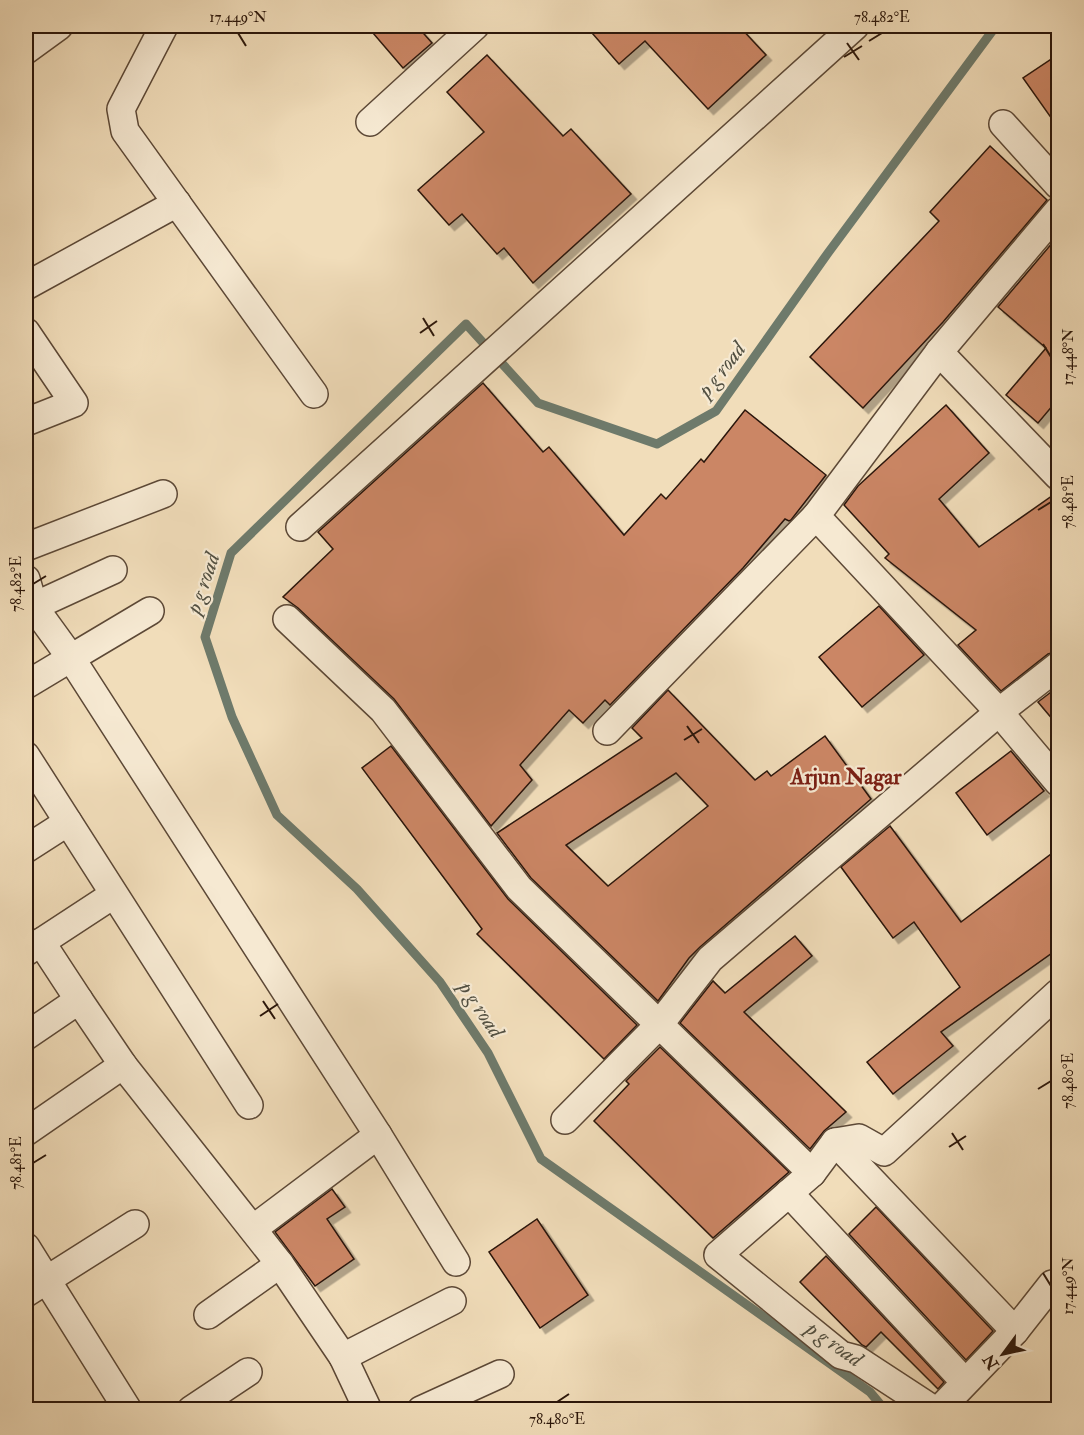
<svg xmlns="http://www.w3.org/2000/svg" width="1084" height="1435" viewBox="0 0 1084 1435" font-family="'IM FELL Double Pica',serif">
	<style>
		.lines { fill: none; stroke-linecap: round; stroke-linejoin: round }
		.stream { stroke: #6e7a6b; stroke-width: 9 }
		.building { fill: #cb8665; stroke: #2b160a; stroke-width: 1.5; fill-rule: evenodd; filter: url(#shadow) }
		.minor-casing { stroke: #5c4836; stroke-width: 30 }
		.minor { stroke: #f6e9d2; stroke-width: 27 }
		.ticks { fill: none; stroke: #2b160a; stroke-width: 2 }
		.labels { text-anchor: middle; stroke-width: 4.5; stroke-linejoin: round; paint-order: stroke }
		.water-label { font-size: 22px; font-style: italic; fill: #525042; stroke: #f6e9d2 }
		.neighbourhood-label { font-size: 22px; font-weight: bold; fill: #7a1f14; stroke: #f6e9d2 }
		.neatline { fill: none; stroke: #2b160a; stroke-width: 2 }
		.ticks-label { font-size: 15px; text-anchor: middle; fill: #2b160a }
	</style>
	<defs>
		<filter id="shadow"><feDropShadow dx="5.5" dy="5.5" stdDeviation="0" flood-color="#0004"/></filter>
	</defs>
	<rect width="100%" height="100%" fill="#f1ddba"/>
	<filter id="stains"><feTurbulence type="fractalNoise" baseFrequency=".00333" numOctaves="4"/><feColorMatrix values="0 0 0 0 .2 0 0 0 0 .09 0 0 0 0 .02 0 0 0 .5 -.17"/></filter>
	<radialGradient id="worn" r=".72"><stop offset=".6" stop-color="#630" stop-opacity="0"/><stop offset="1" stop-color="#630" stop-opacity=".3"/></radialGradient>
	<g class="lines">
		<polyline class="stream" points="885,1410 870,1392 541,1159 488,1053 440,982 357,889 277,815 232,717 205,637 231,553 466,324 538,403 657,444 716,411 828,253 996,26"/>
	</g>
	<g class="building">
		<polygon points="367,26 417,26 432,43 403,68"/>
		<polygon points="586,26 739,26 766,55 708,109 645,41 619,64"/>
		<polygon points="1059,54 1059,129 1023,78"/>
		<polygon points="487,55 563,136 571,129 631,194 533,283 504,248 497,254 462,214 449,225 418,190 484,132 447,92"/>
		<polygon points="990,146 1047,200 943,322 863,408 810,357 939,221 930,212"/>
		<polygon points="1059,235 1059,398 1038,423 1006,395 1046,348 998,307"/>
		<polygon points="483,383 543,452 549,447 624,535 661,494 666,499 701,459 704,462 745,410 826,475 791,520 789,521 785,519 743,568 610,705 605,700 583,723 569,710 520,765 532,780 491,826 394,699 298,608 283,597 333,549 318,532"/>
		<polygon points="946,405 989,453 939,499 979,547 1059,491 1059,651 1048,654 1001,691 958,645 976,630 885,558 889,554 844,505 858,486"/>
		<polygon points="879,606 924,655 862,707 819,657"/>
		<polygon points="1059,686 1059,727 1038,702"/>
		<path d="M668,690L755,780L767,771L771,776L825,736L871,799L700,947L689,958L658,1001L531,878L497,833L642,738L632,728ZM676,773L708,806L608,886L566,845Z"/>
		<polygon points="391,746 508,899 637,1025 604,1059 477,934 482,929 362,768"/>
		<polygon points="1011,751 1044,791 987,835 956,793"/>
		<polygon points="890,826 961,922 1059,848 1059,948 941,1032 953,1046 893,1094 867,1062 960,987 914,922 893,938 841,867"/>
		<polygon points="795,936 812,956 744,1012 846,1112 824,1131 810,1149 680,1023 713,981 725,993"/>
		<polygon points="660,1047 789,1172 713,1238 594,1121 629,1084 626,1081"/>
		<polygon points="332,1189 345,1207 327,1219 354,1259 315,1286 275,1232"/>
		<polygon points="876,1207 993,1331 966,1360 849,1234"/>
		<polygon points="537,1219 588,1295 540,1328 489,1252"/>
		<polygon points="826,1256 944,1382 938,1389 881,1332 866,1347 862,1345 800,1282"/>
	</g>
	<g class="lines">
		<g class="minor-casing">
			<g id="minor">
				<polyline points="164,26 121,109 125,131 314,394"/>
				<polyline points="26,50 59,26"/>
				<polyline points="370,122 475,26"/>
				<polyline points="1003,124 1058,185"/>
				<polyline points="26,286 177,203"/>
				<polyline points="26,332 74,403 26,422"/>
				<polyline points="939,352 1058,476"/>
				<polyline points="300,527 855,26"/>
				<polyline points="26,547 163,494"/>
				<polyline points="26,579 34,607 71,658 150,611"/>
				<polyline points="26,610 113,570"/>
				<polyline points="287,619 383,710 519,888 812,1173"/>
				<polyline points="1058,666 999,712 1058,782"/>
				<polyline points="26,685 71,658 378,1135 456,1262"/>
				<polyline points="607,731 816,516"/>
				<polyline points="26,756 249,1105"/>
				<polyline points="26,849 68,822"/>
				<polyline points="41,942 79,1000"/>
				<polyline points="26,952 113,895"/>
				<polyline points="26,1036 79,1000 123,1065 280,1264 343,1357 452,1301"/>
				<polyline points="565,1120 659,1025 710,959 999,712 816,516 939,352 1058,211"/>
				<polyline points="26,1132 123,1065"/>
				<polyline points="835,1142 1015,1331"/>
				<polyline points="789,1193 964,1381"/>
				<polyline points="253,1229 378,1135"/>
				<polyline points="26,1247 128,1410"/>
				<polyline points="26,1293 135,1224"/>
				<polyline points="208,1315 280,1264"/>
				<polyline points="343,1357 368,1410"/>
				<polyline points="191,1410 248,1372"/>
				<polyline points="421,1410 500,1374"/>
				<polyline points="934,1410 856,1359 841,1355 718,1255 812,1173 835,1142 859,1138 884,1152 1058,993"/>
				<polyline points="939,1410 1015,1331 1052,1284 1058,1283"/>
			</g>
		</g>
		<use href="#minor" class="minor"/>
	</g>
	<path class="ticks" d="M238,33L246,46M869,41L882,33M847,43L859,60M844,57L862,46M423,318L434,336M420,333L437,321M1043,344L1051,357M1038,510L1051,502M33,584L46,576M687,726L699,743M684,740L702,729M263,1001L275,1019M260,1016L278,1004M1038,1089L1051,1081M952,1133L963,1150M949,1147L966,1136M33,1163L46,1155M1043,1273L1051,1286M557,1402L569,1394"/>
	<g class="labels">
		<g class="water-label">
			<text transform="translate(721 369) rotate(-52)" y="8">p g road</text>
			<text transform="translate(202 583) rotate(-71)" y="8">p g road</text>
			<text transform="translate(482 1009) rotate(56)" y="8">p g road</text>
			<text transform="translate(835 1343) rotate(35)" y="8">p g road</text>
		</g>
		<g class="neighbourhood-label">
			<text x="846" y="784">Arjun Nagar</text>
		</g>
	</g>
	<rect width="1084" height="1435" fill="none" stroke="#f1ddba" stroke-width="66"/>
	<g transform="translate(1003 1354) rotate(237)" stroke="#f6e9d2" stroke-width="4.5" paint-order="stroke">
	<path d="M0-4.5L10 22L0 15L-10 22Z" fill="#2b160a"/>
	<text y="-9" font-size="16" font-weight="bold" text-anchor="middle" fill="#2b160a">N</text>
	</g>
	<rect x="33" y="33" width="1018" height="1369" class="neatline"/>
	<g class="ticks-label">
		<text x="238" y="22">17.449°N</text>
		<text x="882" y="22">78.482°E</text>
		<text transform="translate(1068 357) rotate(-90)" y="5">17.448°N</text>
		<text transform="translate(1068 502) rotate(-90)" y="5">78.481°E</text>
		<text transform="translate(16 584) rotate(-90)" y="5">78.482°E</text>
		<text transform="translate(1068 1081) rotate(-90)" y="5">78.480°E</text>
		<text transform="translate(16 1163) rotate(-90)" y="5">78.481°E</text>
		<text transform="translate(1068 1286) rotate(-90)" y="5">17.449°N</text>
		<text x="557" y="1424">78.480°E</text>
	</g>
	<rect width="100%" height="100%" filter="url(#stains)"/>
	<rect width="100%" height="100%" fill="url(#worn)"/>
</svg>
